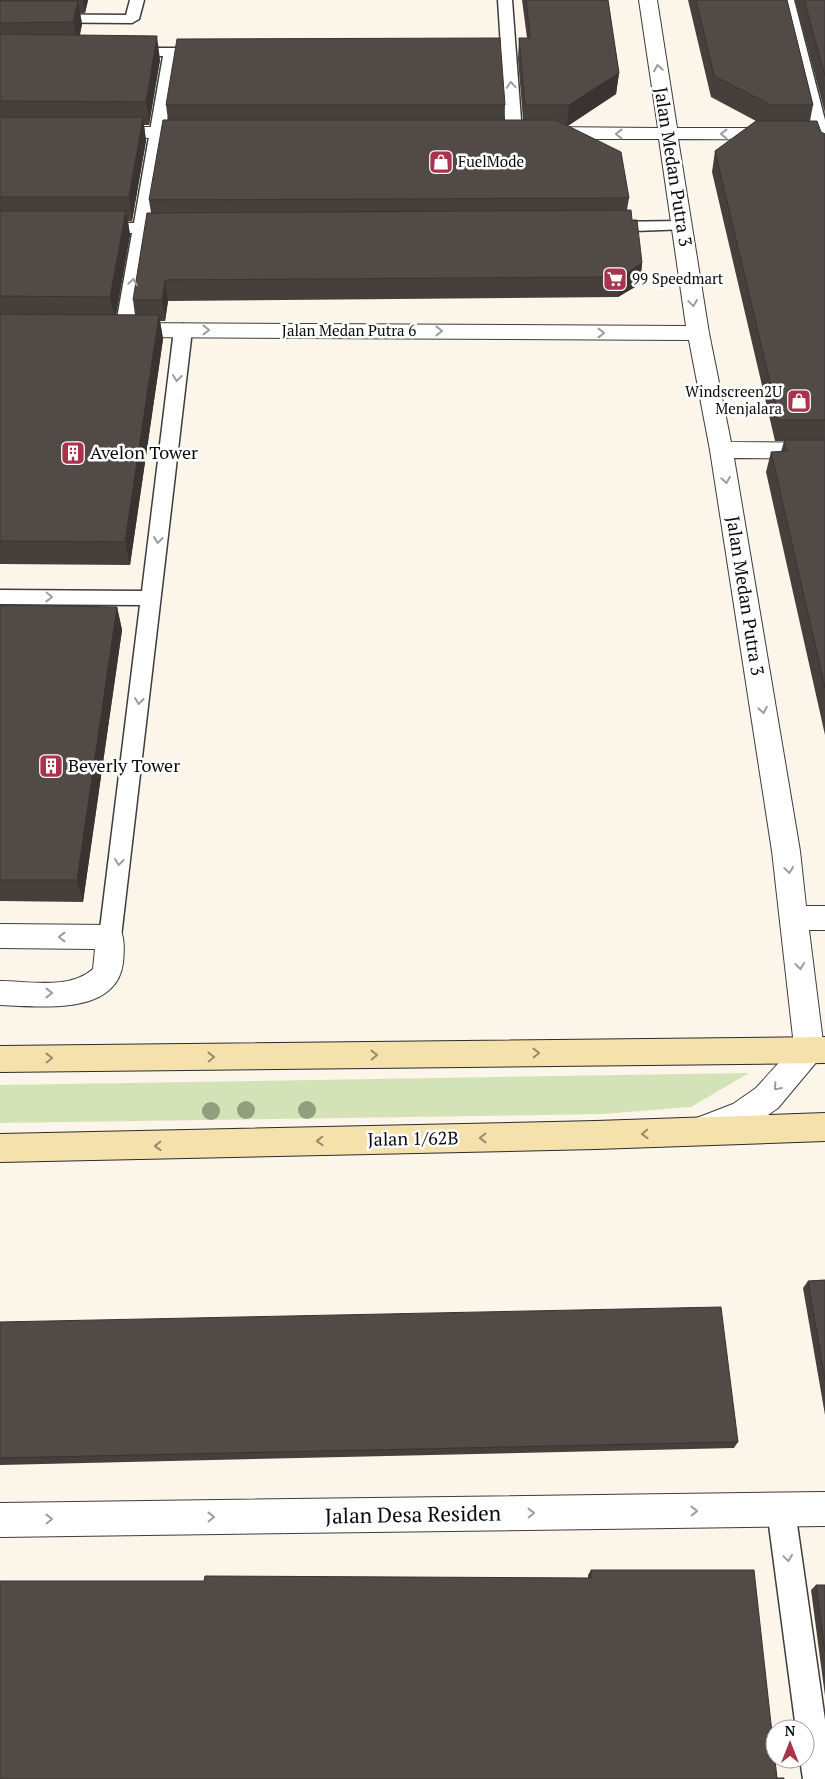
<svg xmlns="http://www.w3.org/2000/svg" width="825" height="1779" viewBox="0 0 825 1779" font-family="'PT Serif',serif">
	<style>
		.green { fill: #d4e2b7 }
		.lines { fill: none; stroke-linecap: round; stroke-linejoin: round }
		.lane-casing { stroke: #3d3d3d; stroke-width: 3 }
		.street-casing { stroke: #3d3d3d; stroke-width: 2 }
		.secondary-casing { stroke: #2c2c2c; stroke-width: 2 }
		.lane { fill: #fff; fill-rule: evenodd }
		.street { fill: #fff; fill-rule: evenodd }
		.secondary { fill: #f5e1ab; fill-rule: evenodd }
		.tree { fill: #909f7c }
		.wall { fill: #46403d }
		.shaded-wall { fill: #393432 }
		.building { fill: #514a47; stroke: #393432 }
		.oneway { stroke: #9d9d9d }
		.oneway2 { stroke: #978b6b }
		.labels { text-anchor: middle; stroke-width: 5; stroke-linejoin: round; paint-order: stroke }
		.far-poi-label { font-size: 15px; fill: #0a0a0a; stroke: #fff; text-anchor: start }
		.far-street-label { font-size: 15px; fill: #0a0a0a; stroke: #fff }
		.street-label { font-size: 18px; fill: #0a0a0a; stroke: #fff }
		.poi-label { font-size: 18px; fill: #0a0a0a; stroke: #fff; text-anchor: start }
		.near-street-label { font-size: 21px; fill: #0a0a0a; stroke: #fff }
	</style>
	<rect width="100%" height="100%" fill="#fcf5e9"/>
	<polygon class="green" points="749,1073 691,1107 603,1114 0,1123 0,1085"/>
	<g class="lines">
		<g class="lane-casing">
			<g id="lane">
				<polygon points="130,0 144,0 139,19 132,23 0,22 0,14 126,15"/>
				<polygon points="498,0 512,0 522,133 514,138 506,133 501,55 470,55 463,51 470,47 501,47"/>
				<polygon points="780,0 794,0 825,120 825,156 817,151"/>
				<polygon points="130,48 205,48 212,52 205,56 178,56 150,223 176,223 184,228 176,233 149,233 133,330 130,334 118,334 115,330 132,233 98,233 90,228 98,223 134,223 163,56 125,55 123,52 125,49"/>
				<polygon points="682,221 688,223 690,226 688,229 608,232 600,227 608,222"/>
				<polygon points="183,324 189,326 192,330 121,937 118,944 110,947 102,944 99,937 140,605 0,604 0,590 142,591 174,330 177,326"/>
				<polygon points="781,1496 791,1500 795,1510 825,1720 825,1779 803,1779 800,1759 805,1759 805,1729 796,1729 767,1510 771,1500"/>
			</g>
		</g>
		<g class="street-casing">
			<g id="street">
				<polygon points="639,0 657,0 677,128 825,128 825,140 678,139 709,333 731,442 825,443 825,459 734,458 800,851 806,906 825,906 825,930 809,930 824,1050 819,1059 778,1108 755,1124 705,1143 694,1139 690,1129 694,1119 733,1104 756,1088 794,1046 772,851 710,450 689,340 124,337 117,335 113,330 117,325 124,323 686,326 659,139 546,139 539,137 537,133 539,129 546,127 658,128"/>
				<polygon points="109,127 198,127 205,129 207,133 205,137 198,139 102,137 100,133 102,129"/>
				<path d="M0,924L110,925L120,929C125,939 124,951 123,963C116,1017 38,1006 0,1005V981C29,981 70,990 93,969L95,949L0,948Z"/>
				<polygon points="825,1492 825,1526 0,1537 0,1503"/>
			</g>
		</g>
		<g class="secondary-casing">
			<g id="secondary">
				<polygon points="825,1037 825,1063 0,1072 0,1046"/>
				<polygon points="825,1113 825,1141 596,1149 0,1162 0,1134 596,1121"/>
			</g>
		</g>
		<use href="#lane" class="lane"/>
		<use href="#street" class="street"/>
		<use href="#secondary" class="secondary"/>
	</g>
	<g class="tree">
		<circle cx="246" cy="1110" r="9"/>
		<circle cx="307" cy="1110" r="9"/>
		<circle cx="211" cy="1111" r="9"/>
	</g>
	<g class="wall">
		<polygon points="0,0 88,0 85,13 80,13 82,24 80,35 160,60 149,125 144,125 146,141 132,221 128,221 130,235 116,315 135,315 133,300 151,213 149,200 168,120 166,105 505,105 504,120 523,120 518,59 519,38 527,38 522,0 608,0 619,73 616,94 568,126 629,198 627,210 632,220 642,263 640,284 618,297 168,301 165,321 160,321 163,339 130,565 0,564"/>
		<polygon points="688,0 787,0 813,105 810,121 821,132 825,134 825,735 766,472 771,452 781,452 784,441 775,441 712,172 715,151 756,121 711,97"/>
		<polygon points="795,0 825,0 825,113"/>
		<polygon points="0,605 117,607 122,630 83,902 0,901"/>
		<polygon points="825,1280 825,1415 803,1288 808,1281"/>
		<polygon points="0,1322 738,1442 734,1448 0,1465"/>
		<polygon points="591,1570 777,1778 0,1779 204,1581 588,1578 588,1575"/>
		<polygon points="816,1585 825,1585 825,1696 811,1590"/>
	</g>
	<g class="shaded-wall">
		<polygon points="83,0 88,0 85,13"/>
		<polygon points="78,1 82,24 77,46 73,22"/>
		<polygon points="157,36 160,60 149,125 146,102"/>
		<polygon points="619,73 616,94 567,126 569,105"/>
		<polygon points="143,117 146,141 132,221 129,197"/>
		<polygon points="126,211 130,235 115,321 110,297"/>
		<polygon points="642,263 640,284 618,297 621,277"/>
		<polygon points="165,280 168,301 165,321 162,300"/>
		<polygon points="159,315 163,339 130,565 125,542"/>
		<polygon points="117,607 122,630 83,902 77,880"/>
	</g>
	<g class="building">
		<polygon points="526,0 608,0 619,73 569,105 525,105 519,38 530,38"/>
		<polygon points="696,0 787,0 813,105 771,105 714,76"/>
		<polygon points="804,0 825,0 825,76"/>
		<polygon points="0,1 78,1 73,22 0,23"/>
		<polygon points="0,34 157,36 146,102 0,101"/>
		<polygon points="500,38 505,105 166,105 177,39"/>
		<polygon points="0,117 143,117 129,197 0,197"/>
		<polygon points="163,120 556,120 621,152 629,198 149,200"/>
		<polygon points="756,121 817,121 821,132 825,134 825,420 779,420 715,151"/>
		<polygon points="631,210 632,220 637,220 642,263 621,277 165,280 162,300 133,300 147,213"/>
		<polygon points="0,211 126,211 110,297 0,296"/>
		<polygon points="0,314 159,315 125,542 0,541"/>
		<polygon points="784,440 825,440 825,688 771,452 787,451"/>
		<polygon points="0,605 117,607 77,880 0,880"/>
		<polygon points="825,1280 825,1380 808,1281"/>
		<polygon points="721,1307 738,1442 0,1458 0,1322"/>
		<polygon points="591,1570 754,1570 777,1778 784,1778 784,1779 0,1779 0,1581 204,1581 205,1576 591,1578"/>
		<polygon points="816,1585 825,1585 825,1652"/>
	</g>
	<defs><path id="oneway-chevron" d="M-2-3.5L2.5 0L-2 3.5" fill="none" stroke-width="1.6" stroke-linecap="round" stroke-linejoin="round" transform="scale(1.25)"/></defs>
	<g class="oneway">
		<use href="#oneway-chevron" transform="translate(658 68) rotate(-99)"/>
		<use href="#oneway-chevron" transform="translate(511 85) rotate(-94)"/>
		<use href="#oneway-chevron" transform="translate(619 134) rotate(-180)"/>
		<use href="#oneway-chevron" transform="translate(724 134) rotate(180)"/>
		<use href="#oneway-chevron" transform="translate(133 282) rotate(-80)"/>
		<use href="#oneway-chevron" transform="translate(693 303) rotate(82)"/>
		<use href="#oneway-chevron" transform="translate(206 330)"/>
		<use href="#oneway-chevron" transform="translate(439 331)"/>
		<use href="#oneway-chevron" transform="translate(601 333)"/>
		<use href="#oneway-chevron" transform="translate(177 378) rotate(97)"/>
		<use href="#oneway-chevron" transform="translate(726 480) rotate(81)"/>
		<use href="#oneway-chevron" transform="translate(158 540) rotate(97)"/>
		<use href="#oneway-chevron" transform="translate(49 597) rotate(1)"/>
		<use href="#oneway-chevron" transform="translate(139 701) rotate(97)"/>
		<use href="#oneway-chevron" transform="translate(763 710) rotate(81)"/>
		<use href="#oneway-chevron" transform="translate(119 862) rotate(97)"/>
		<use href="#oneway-chevron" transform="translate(789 870) rotate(82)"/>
		<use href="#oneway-chevron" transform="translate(62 937) rotate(-180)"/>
		<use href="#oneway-chevron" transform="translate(800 966) rotate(84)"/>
		<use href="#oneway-chevron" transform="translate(49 993)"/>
		<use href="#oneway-chevron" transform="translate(777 1087) rotate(131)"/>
		<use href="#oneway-chevron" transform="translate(694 1511) rotate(-1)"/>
		<use href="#oneway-chevron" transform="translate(531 1513) rotate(-1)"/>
		<use href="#oneway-chevron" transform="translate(211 1517) rotate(-1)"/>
		<use href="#oneway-chevron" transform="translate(49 1519) rotate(-1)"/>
		<use href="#oneway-chevron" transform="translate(788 1558) rotate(82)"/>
	</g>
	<g class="oneway2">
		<use href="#oneway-chevron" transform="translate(536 1053) rotate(-1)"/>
		<use href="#oneway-chevron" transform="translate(374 1055) rotate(-1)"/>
		<use href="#oneway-chevron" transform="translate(211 1057) rotate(-1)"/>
		<use href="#oneway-chevron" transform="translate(49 1058) rotate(-1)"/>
		<use href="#oneway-chevron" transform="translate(645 1134) rotate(178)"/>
		<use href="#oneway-chevron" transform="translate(483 1138) rotate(179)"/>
		<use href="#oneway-chevron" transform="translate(320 1141) rotate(178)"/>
		<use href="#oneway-chevron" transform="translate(158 1146) rotate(178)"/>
	</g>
	<defs>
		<g id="shop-square" transform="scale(1.25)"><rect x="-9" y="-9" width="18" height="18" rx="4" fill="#a8334b" stroke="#fff"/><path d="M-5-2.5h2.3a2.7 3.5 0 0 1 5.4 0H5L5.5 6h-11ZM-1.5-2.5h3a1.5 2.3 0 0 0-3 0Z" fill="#fff"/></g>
		<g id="supermarket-square" transform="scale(1.25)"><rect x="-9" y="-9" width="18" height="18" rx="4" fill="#a8334b" stroke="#fff"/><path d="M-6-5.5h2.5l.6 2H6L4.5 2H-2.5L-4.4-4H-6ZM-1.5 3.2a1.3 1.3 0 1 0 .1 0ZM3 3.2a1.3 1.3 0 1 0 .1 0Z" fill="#fff"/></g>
		<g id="building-square" transform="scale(1.25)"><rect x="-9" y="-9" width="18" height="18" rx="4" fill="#a8334b" stroke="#fff"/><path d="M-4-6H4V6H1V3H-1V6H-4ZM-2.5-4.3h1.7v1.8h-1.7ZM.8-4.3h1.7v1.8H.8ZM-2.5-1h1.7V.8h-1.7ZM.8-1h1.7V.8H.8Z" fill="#fff"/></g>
	</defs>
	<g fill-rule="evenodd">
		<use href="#shop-square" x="441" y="162"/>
		<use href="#supermarket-square" x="615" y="279"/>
		<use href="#shop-square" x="799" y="401"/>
		<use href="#building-square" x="73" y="453"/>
		<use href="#building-square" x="51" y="766"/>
	</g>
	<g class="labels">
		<g class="far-poi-label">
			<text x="458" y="167">FuelMode</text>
			<text x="632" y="284">99 Speedmart</text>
			<text x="782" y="397" text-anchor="end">Windscreen2U<tspan x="782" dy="17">Menjalara</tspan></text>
		</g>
		<g class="far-street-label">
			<text x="349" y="336">Jalan Medan Putra 6</text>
		</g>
		<g class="street-label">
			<text transform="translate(673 167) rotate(81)" y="6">Jalan Medan Putra 3</text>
			<text transform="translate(745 596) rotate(81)" y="6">Jalan Medan Putra 3</text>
			<text transform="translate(413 1139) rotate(-1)" y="6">Jalan 1/62B</text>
		</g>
		<g class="poi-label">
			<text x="90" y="459">Avelon Tower</text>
			<text x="68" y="772">Beverly Tower</text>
		</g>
		<g class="near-street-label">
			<text transform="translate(413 1515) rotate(-1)" y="7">Jalan Desa Residen</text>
		</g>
	</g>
	<g transform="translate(790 1744)"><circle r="24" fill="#ffffff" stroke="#9d9d9d"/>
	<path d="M0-4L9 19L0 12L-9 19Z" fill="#a8334b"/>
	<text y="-8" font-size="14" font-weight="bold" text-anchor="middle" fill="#0a0a0a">N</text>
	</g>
</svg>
